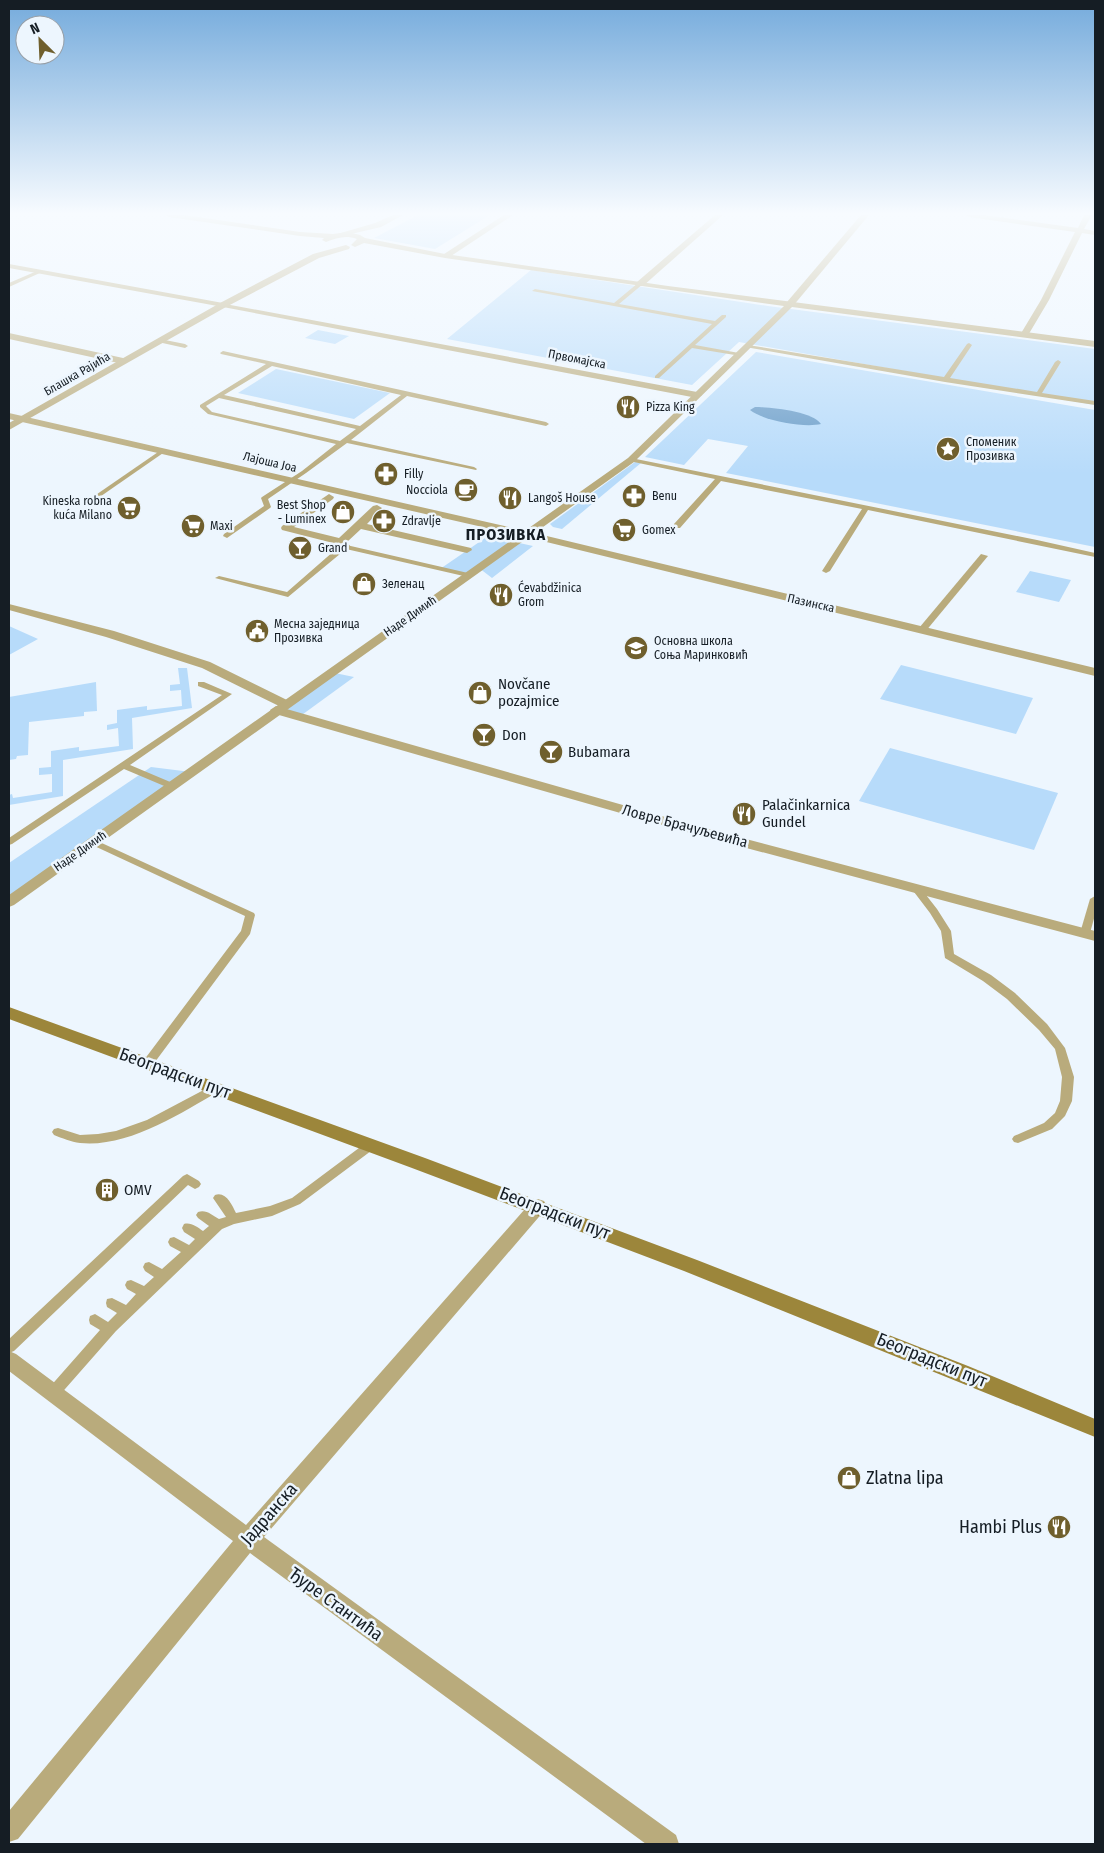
<svg xmlns="http://www.w3.org/2000/svg" width="1104" height="1853" viewBox="0 0 1104 1853" font-family="'Fira Sans Condensed',sans-serif">
	<style>
		.green { fill: #b7dbfa }
		.water { fill: #6a9dc9 }
		.lines { fill: none; stroke-linecap: round; stroke-linejoin: round }
		.service { fill: #b9ab7c; fill-rule: evenodd }
		.pedestrian { fill: #b9ab7c; fill-rule: evenodd }
		.minor { fill: #b9ab7c; fill-rule: evenodd }
		.tertiary { fill: #b9ab7c; fill-rule: evenodd }
		.secondary { fill: #9c863b; fill-rule: evenodd }
		.labels { text-anchor: middle; stroke-width: 5; stroke-linejoin: round; paint-order: stroke }
		.far-street-label { font-size: 12px; fill: #151d24; stroke: #edf6fe }
		.far-poi-label { font-size: 12px; fill: #151d24; stroke: #edf6fe; text-anchor: start }
		.poi-label { font-size: 15px; fill: #151d24; stroke: #edf6fe; text-anchor: start }
		.street-label { font-size: 15px; fill: #151d24; stroke: #edf6fe }
		.far-district-label { font-size: 16px; font-weight: bold; letter-spacing: 1px; fill: #151d24; stroke: #edf6fe }
		.near-street-label { font-size: 18px; fill: #151d24; stroke: #edf6fe }
		.near-poi-label { font-size: 18px; fill: #151d24; stroke: #edf6fe; text-anchor: start }
	</style>
	<rect width="100%" height="100%" fill="#edf6fe"/>
	<g class="green">
		<polygon points="418,215 490,215 435,249 374,238"/>
		<polygon points="531,270 768,306 1095,349 1095,405 739,342 692,385 447,339"/>
		<polygon points="318,330 349,336 335,344 305,338"/>
		<polygon points="756,352 1095,410 1095,547 726,473 748,446 708,439 684,465 645,457"/>
		<polygon points="276,369 390,393 354,419 238,393"/>
		<polygon points="635,462 641,463 562,529 553,527 550,524"/>
		<polygon points="488,536 533,546 492,578 479,568 468,575 440,569"/>
		<polygon points="1030,571 1071,580 1059,602 1016,592"/>
		<polygon points="9,626 38,639 9,655"/>
		<polygon points="901,665 1033,698 1016,734 880,699"/>
		<polygon points="178,668 187,668 192,708 132,718 133,749 63,760 63,796 9,805 9,795 12,794 13,798 52,792 52,774 39,775 39,768 51,767 51,751 79,747 79,751 119,746 118,728 107,730 107,725 117,723 117,710 147,706 147,710 182,706 181,690 170,691 170,685 180,684"/>
		<polygon points="330,672 354,677 299,717 275,710"/>
		<polygon points="96,682 97,711 84,712 84,716 29,722 28,755 17,756 16,759 9,760 9,697"/>
		<polygon points="890,748 1058,793 1034,850 859,801"/>
		<polygon points="151,767 191,772 9,902 9,863"/>
	</g>
	<path class="water" d="M755,407C770,407 812,411 821,424C804,428 764,421 750,410Z"/>
	<g class="lines">
		<g class="service">
			<polygon points="37,271 42,272 9,287 9,283"/>
			<polygon points="638,283 643,284 619,304 715,321 722,315 726,315 726,317 695,345 739,353 741,354 741,356 692,348 659,378 655,378 655,376 712,324 532,291 535,289 614,303"/>
			<polygon points="160,339 185,344 188,346 185,348 158,342 157,341"/>
			<polygon points="969,343 972,345 950,378 1037,392 1055,362 1058,360 1061,362 1042,393 1095,401 1095,405 945,382 745,347 748,345 944,377 967,344"/>
			<path d="M223,351L546,422L549,424L546,426L407,396L351,440L474,467L477,469L476,470L347,443L306,473L268,499L271,507L270,508L227,538L223,536L224,534L264,506L261,498L262,497L302,471L336,444L208,414L200,407V405L266,364L221,354L220,353ZM272,366L401,395L360,426L224,395ZM219,398L356,429L340,441L212,412L206,406Z"/>
			<polygon points="161,450 166,451 91,503 87,503 87,501"/>
			<polygon points="631,458 1037,540 1095,553 1095,557 868,510 830,571 826,573 822,571 862,509 721,481 680,528 674,528 674,524 715,479 629,461 628,460"/>
			<polygon points="342,544 468,573 472,575 468,577 346,549 288,597 215,578 219,576 287,592"/>
			<polygon points="981,554 988,556 925,632 919,632 919,628"/>
			<polygon points="198,682 204,682 232,694 130,765 175,784 176,786 175,788 169,788 124,769 12,844 9,845 9,838 222,695 198,686"/>
			<polygon points="93,839 254,913 255,915 250,934 152,1066 144,1066 143,1063 144,1060 241,931 245,916 90,844 88,842"/>
			<polygon points="916,885 919,886 937,909 951,931 954,954 991,975 1015,993 1047,1024 1065,1048 1074,1077 1072,1101 1065,1116 1052,1129 1018,1143 1014,1142 1012,1139 1014,1136 1044,1123 1055,1113 1060,1101 1062,1077 1055,1049 1039,1030 1007,999 983,981 945,958 941,931 930,913 911,888"/>
			<polygon points="1095,896 1095,915 1090,933 1089,935 1081,935 1080,933 1090,899"/>
			<path d="M215,1084L219,1085L221,1088L219,1091C180,1114 127,1148 80,1143C71,1142 62,1138 54,1135L52,1132L54,1129L58,1128L80,1135L98,1134L116,1131L147,1120Z"/>
			<path d="M371,1141L375,1142L377,1145L375,1148L300,1204L272,1216L234,1224L222,1229L116,1331L58,1397L53,1399L48,1397L46,1393L48,1389L100,1330L90,1324L89,1320L90,1316L95,1314L108,1322L117,1313L107,1307L106,1303L107,1299L112,1298L126,1305L136,1294L127,1289L125,1285L127,1281L131,1280L144,1286L154,1277L145,1271L143,1267L145,1263L149,1262L162,1269L181,1252L170,1246L168,1242L170,1238L174,1237L189,1245L195,1239L184,1232L182,1228L184,1224C191,1222 197,1227 203,1231L209,1226L198,1218L196,1215L198,1212C206,1209 212,1215 219,1219L226,1217L213,1198L215,1195C226,1191 232,1205 236,1213L270,1206L292,1198L367,1142Z"/>
			<polygon points="187,1174 199,1181 201,1184 199,1187 195,1189 188,1185 14,1351 9,1353 9,1339 183,1176"/>
		</g>
		<g class="pedestrian">
			<polygon points="220,303 697,392 702,395 697,398 223,307 220,307"/>
			<polygon points="329,494 334,497 333,499 294,527 339,538 373,506 377,505 382,508 367,524 471,548 472,550 467,553 361,529 347,542 350,546 345,549 337,544 282,530 281,528 282,526"/>
		</g>
		<g class="minor">
			<polygon points="393,215 403,215 381,227 338,237 334,235 375,223"/>
			<polygon points="504,215 513,215 448,258 441,256"/>
			<polygon points="715,215 723,215 643,286 637,286 637,282"/>
			<polygon points="861,215 869,215 793,306 787,306 787,302"/>
			<polygon points="965,215 984,215 1078,228 1084,215 1092,215 1084,229 1095,231 1095,235 1082,233 1049,300 1027,337 1020,335 1041,300 1075,232 969,217"/>
			<polygon points="9,264 223,303 227,305 223,307 9,268"/>
			<polygon points="9,333 123,358 127,361 123,364 9,339"/>
			<polygon points="9,413 526,531 1095,668 1095,676 526,537 9,419"/>
			<polygon points="9,604 114,631 210,662 289,701 291,704 285,708 281,707 202,668 106,637 9,610"/>
			<polygon points="276,706 693,825 1095,931 1095,941 683,831 272,713 270,710"/>
			<polygon points="538,1199 544,1201 547,1206 544,1211 264,1537 676,1835 679,1844 646,1844 250,1553 18,1839 9,1842 9,1811 233,1541 9,1371 9,1351 16,1354 246,1525 532,1201"/>
		</g>
		<g class="tertiary">
			<path d="M165,215H184L300,232L333,234L348,232L360,235L365,238L445,254L668,286L1095,341V347L792,307L634,462L14,905L9,907V895L628,458L784,306L445,258L364,243L355,247L351,245L357,239C345,235 337,238 326,242L322,240L324,238L300,236L169,217Z"/>
			<polygon points="346,245 350,247 349,249 319,258 226,307 9,430 9,423 220,303 313,254"/>
		</g>
		<polygon class="secondary" points="9,1007 425,1158 697,1260 968,1366 1095,1419 1095,1437 684,1271 412,1168 9,1019"/>
	</g>
	<linearGradient id="sky" x2="0" y2="1"><stop stop-color="#75abdc"/><stop offset="0.45" stop-color="#f7fbff"/><stop offset="1" stop-color="#f7fbff" stop-opacity="0"/></linearGradient>
	<rect width="1104" height="474" fill="url(#sky)"/>
	<defs>
		<g id="restaurant-disc" transform="scale(1.25)"><circle r="9.5" fill="#6f5f2d" stroke="#edf6fe"/><path d="M-5-6h1v4h1v-4h1v4h1v-4h1v5L-1.5 .5V6h-2V.5L-5-1ZM5-6V6H3V1.5H1.5Q1.5-4 5-6Z" fill="#fff"/></g>
		<g id="sight-disc" transform="scale(1.25)"><circle r="9.5" fill="#6f5f2d" stroke="#edf6fe"/><path d="M0-6L1.8-2.2L6-1.7L2.9 1.2L3.7 5.4L0 3.3L-3.7 5.4L-2.9 1.2L-6-1.7L-1.8-2.2Z" fill="#fff"/></g>
		<g id="pharmacy-disc" transform="scale(1.25)"><circle r="9.5" fill="#6f5f2d" stroke="#edf6fe"/><path d="M-2-6h4v4h4v4h-4v4h-4v-4h-4v-4h4Z" fill="#fff"/></g>
		<g id="cafe-disc" transform="scale(1.25)"><circle r="9.5" fill="#6f5f2d" stroke="#edf6fe"/><path d="M-5.5-4.5H6V0H3Q3 3.5 0 3.5H-2.5Q-5.5 3.5-5.5 0ZM3-3.2v2h1.7v-2ZM-6 4.5H4V6H-6Z" fill="#fff"/></g>
		<g id="supermarket-disc" transform="scale(1.25)"><circle r="9.5" fill="#6f5f2d" stroke="#edf6fe"/><path d="M-6-5.5h2.5l.6 2H6L4.5 2H-2.5L-4.4-4H-6ZM-1.5 3.2a1.3 1.3 0 1 0 .1 0ZM3 3.2a1.3 1.3 0 1 0 .1 0Z" fill="#fff"/></g>
		<g id="shop-disc" transform="scale(1.25)"><circle r="9.5" fill="#6f5f2d" stroke="#edf6fe"/><path d="M-5-2.5h2.3a2.7 3.5 0 0 1 5.4 0H5L5.5 6h-11ZM-1.5-2.5h3a1.5 2.3 0 0 0-3 0Z" fill="#fff"/></g>
		<g id="bar-disc" transform="scale(1.25)"><circle r="9.5" fill="#6f5f2d" stroke="#edf6fe"/><path d="M-6-5H6L.8 .8V4.5H3.5V6h-7V4.5H-.8V.8Z" fill="#fff"/></g>
		<g id="civic-disc" transform="scale(1.25)"><circle r="9.5" fill="#6f5f2d" stroke="#edf6fe"/><path d="M-.6-6.5H3V-4.5H.6V-3L4-1V1h2V6H-6V1h2V-1L-.6-3ZM-1.2 2.5V6h2.4V2.5Z" fill="#fff"/></g>
		<g id="school-disc" transform="scale(1.25)"><circle r="9.5" fill="#6f5f2d" stroke="#edf6fe"/><path d="M0-5L7-2L0 1L-7-2ZM-4 1L0 2.5L4 1V4Q0 6-4 4Z" fill="#fff"/></g>
		<g id="building-disc" transform="scale(1.25)"><circle r="9.5" fill="#6f5f2d" stroke="#edf6fe"/><path d="M-4-6H4V6H1V3H-1V6H-4ZM-2.5-4.3h1.7v1.8h-1.7ZM.8-4.3h1.7v1.8H.8ZM-2.5-1h1.7V.8h-1.7ZM.8-1h1.7V.8H.8Z" fill="#fff"/></g>
	</defs>
	<g fill-rule="evenodd">
		<use href="#restaurant-disc" x="628" y="407"/>
		<use href="#sight-disc" x="948" y="449"/>
		<use href="#pharmacy-disc" x="386" y="474"/>
		<use href="#cafe-disc" x="466" y="490"/>
		<use href="#pharmacy-disc" x="634" y="496"/>
		<use href="#restaurant-disc" x="510" y="498"/>
		<use href="#supermarket-disc" x="129" y="508"/>
		<use href="#shop-disc" x="343" y="512"/>
		<use href="#pharmacy-disc" x="384" y="521"/>
		<use href="#supermarket-disc" x="193" y="526"/>
		<use href="#supermarket-disc" x="624" y="530"/>
		<use href="#bar-disc" x="300" y="548"/>
		<use href="#shop-disc" x="364" y="584"/>
		<use href="#restaurant-disc" x="501" y="595"/>
		<use href="#civic-disc" x="257" y="631"/>
		<use href="#school-disc" x="636" y="648"/>
		<use href="#shop-disc" x="480" y="693"/>
		<use href="#bar-disc" x="484" y="735"/>
		<use href="#bar-disc" x="551" y="752"/>
		<use href="#restaurant-disc" x="744" y="814"/>
		<use href="#building-disc" x="107" y="1190"/>
		<use href="#shop-disc" x="849" y="1478"/>
		<use href="#restaurant-disc" x="1059" y="1527"/>
	</g>
	<g class="labels">
		<g class="far-street-label">
			<text transform="translate(577 359) rotate(11)" y="4">Првомајска</text>
			<text transform="translate(77 374) rotate(-30)" y="4">Блашка Рајића</text>
			<text transform="translate(270 462) rotate(13)" y="4">Лајоша Јоа</text>
			<text transform="translate(811 603) rotate(13)" y="4">Пазинска</text>
			<text transform="translate(410 616) rotate(-35)" y="4">Наде Димић</text>
			<text transform="translate(80 851) rotate(-35)" y="4">Наде Димић</text>
		</g>
		<g class="far-poi-label">
			<text x="646" y="411">Pizza King</text>
			<text x="966" y="446">Споменик<tspan x="966" dy="14">Прозивка</tspan></text>
			<text x="404" y="478">Filly</text>
			<text x="448" y="494" text-anchor="end">Nocciola</text>
			<text x="652" y="500">Benu</text>
			<text x="528" y="502">Langoš House</text>
			<text x="112" y="505" text-anchor="end">Kineska robna<tspan x="112" dy="14">kuća Milano</tspan></text>
			<text x="326" y="509" text-anchor="end">Best Shop<tspan x="326" dy="14">- Luminex</tspan></text>
			<text x="402" y="525">Zdravlje</text>
			<text x="210" y="530">Maxi</text>
			<text x="642" y="534">Gomex</text>
			<text x="318" y="552">Grand</text>
			<text x="382" y="588">Зеленац</text>
			<text x="518" y="592">Ćevabdžinica<tspan x="518" dy="14">Grom</tspan></text>
			<text x="274" y="628">Месна заједница<tspan x="274" dy="14">Прозивка</tspan></text>
			<text x="654" y="645">Основна школа<tspan x="654" dy="14">Соња Маринковић</tspan></text>
		</g>
		<g class="poi-label">
			<text x="498" y="689">Novčane<tspan x="498" dy="17">pozajmice</tspan></text>
			<text x="502" y="740">Don</text>
			<text x="568" y="757">Bubamara</text>
			<text x="762" y="810">Palačinkarnica<tspan x="762" dy="17">Gundel</tspan></text>
			<text x="124" y="1195">OMV</text>
		</g>
		<g class="street-label">
			<text transform="translate(685 826) rotate(15)" y="5">Ловре Брачуљевића</text>
		</g>
		<g class="far-district-label">
			<text x="506" y="540">ПРОЗИВКА</text>
		</g>
		<g class="near-street-label">
			<text transform="translate(175 1073) rotate(20)" y="6">Београдски пут</text>
			<text transform="translate(555 1213) rotate(21)" y="6">Београдски пут</text>
			<text transform="translate(932 1360) rotate(22)" y="6">Београдски пут</text>
			<text transform="translate(269 1514) rotate(-49)" y="6">Јадранска</text>
			<text transform="translate(336 1604) rotate(36)" y="6">Ђуре Стантића</text>
		</g>
		<g class="near-poi-label">
			<text x="866" y="1484">Zlatna lipa</text>
			<text x="1042" y="1533" text-anchor="end">Hambi Plus</text>
		</g>
	</g>
	<rect width="1104" height="1853" fill="none" stroke="#151d24" stroke-width="20"/>
	<g transform="translate(40 40) rotate(336)"><circle r="24" fill="#edf6fe" stroke="#979fa7"/>
	<path d="M0-4L9 19L0 12L-9 19Z" fill="#6f5f2d"/>
	<text y="-8" font-size="14" font-weight="bold" text-anchor="middle" fill="#151d24">N</text>
	</g>
</svg>
